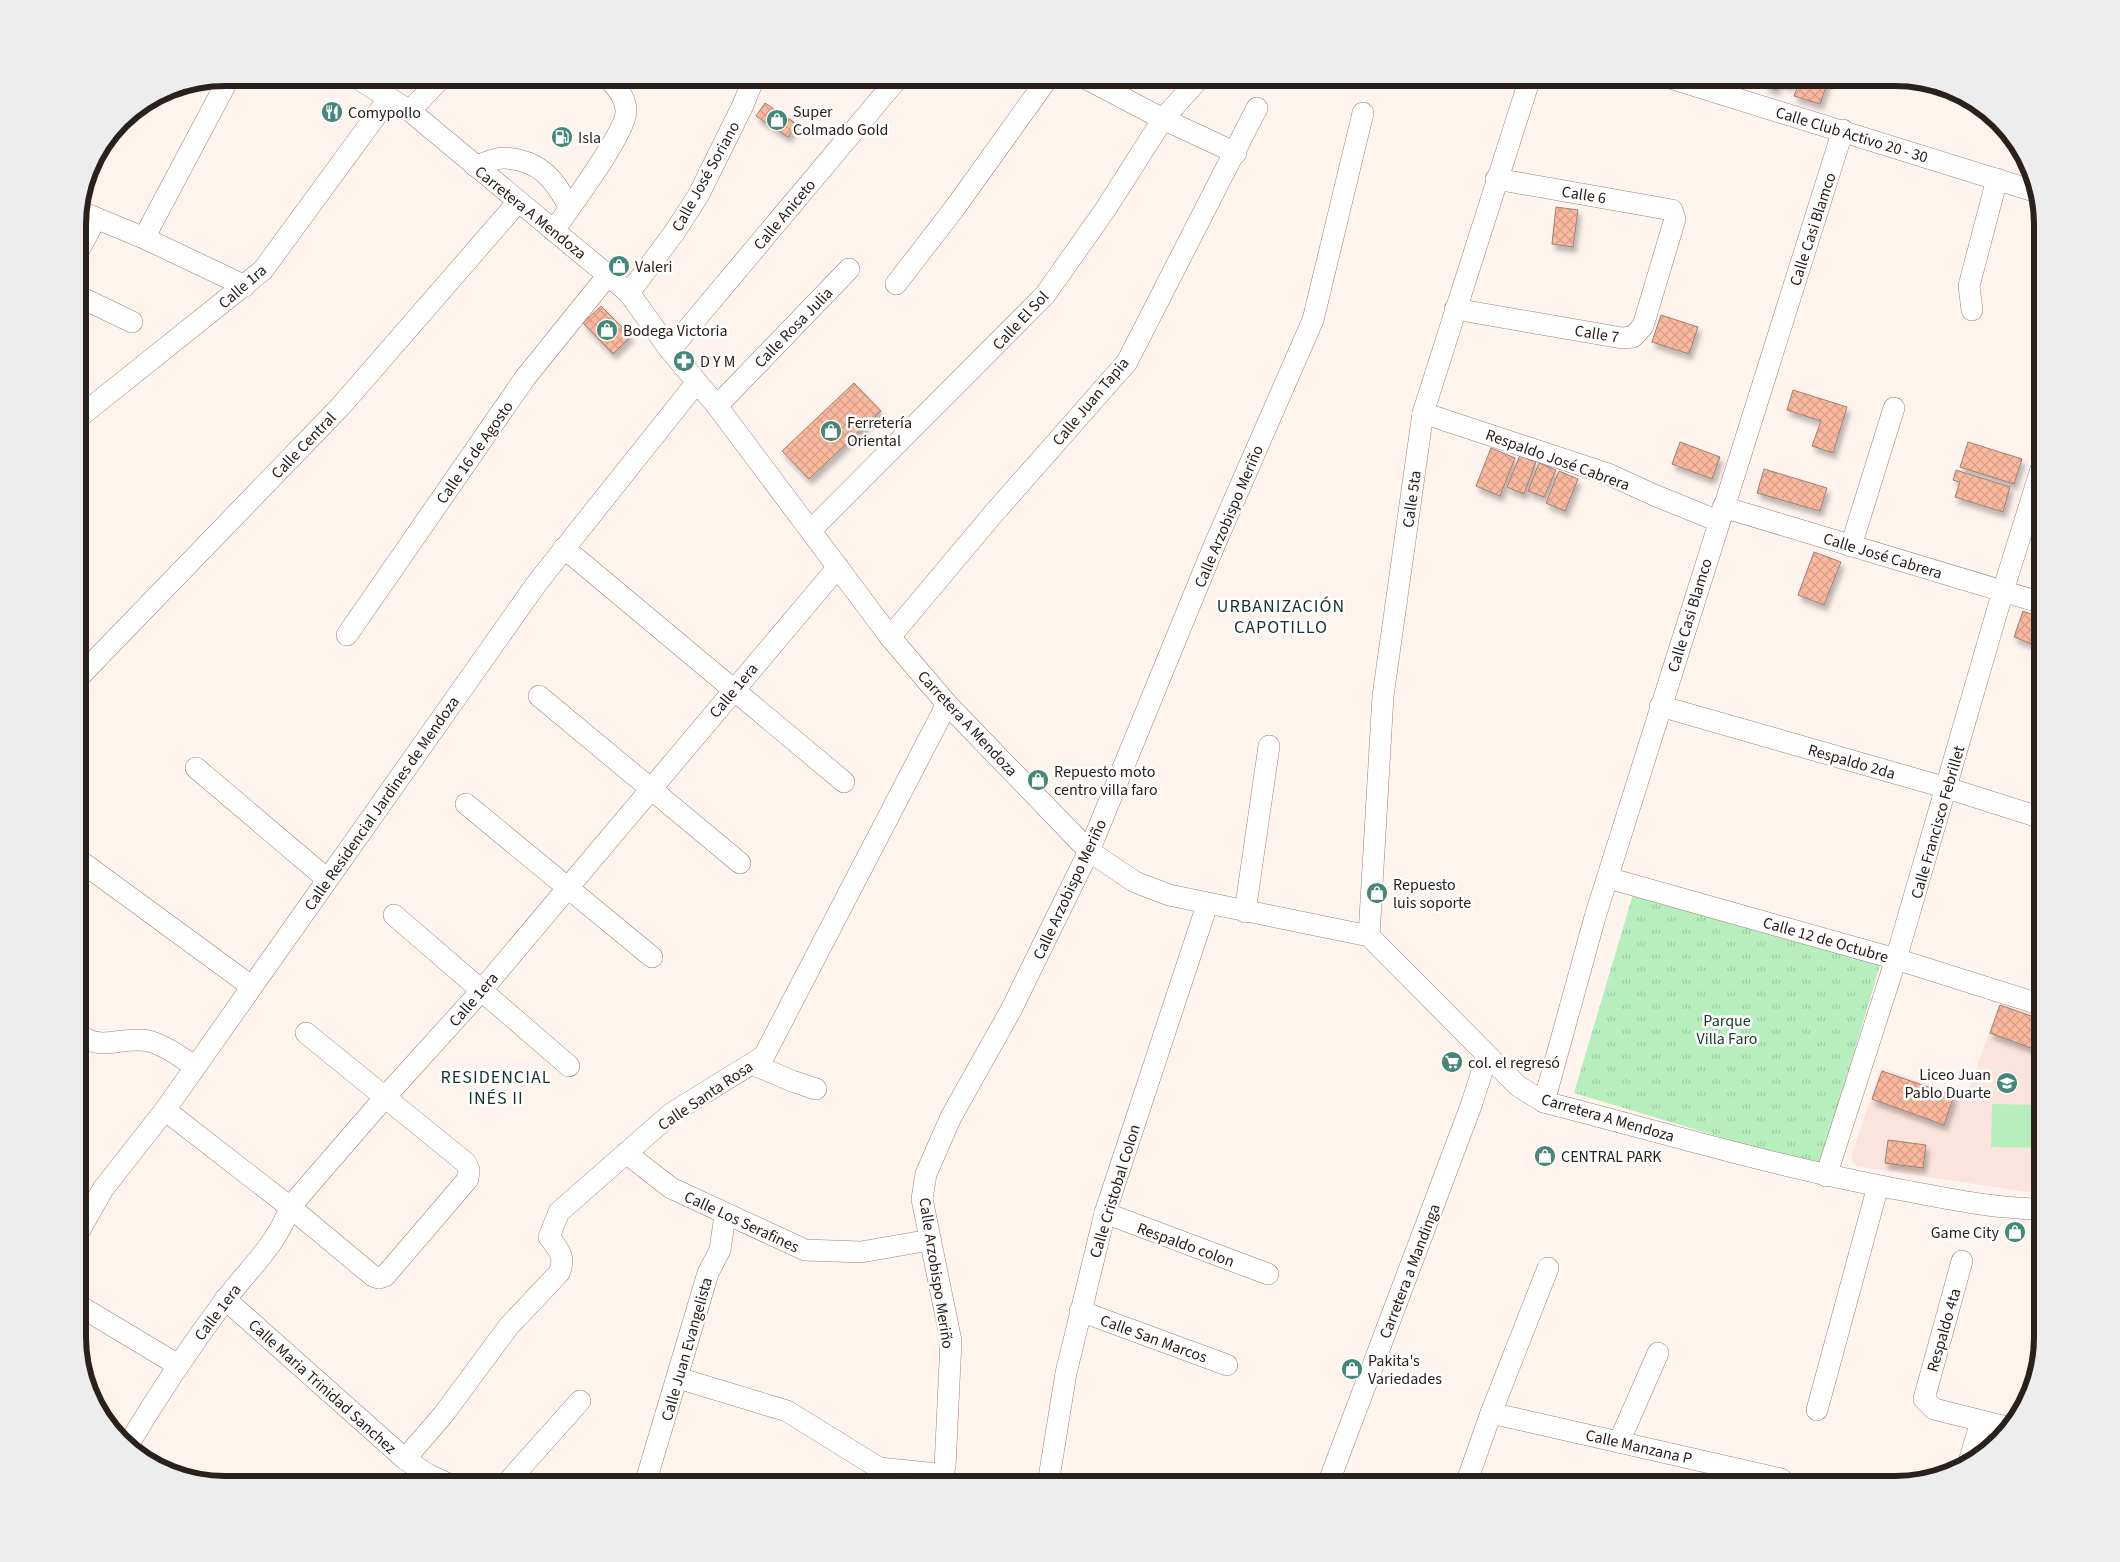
<svg xmlns="http://www.w3.org/2000/svg" width="2120" height="1562" viewBox="0 0 2120 1562" font-family="'Source Sans 3',sans-serif">
	<style>
		.built { fill: #fbe4db }
		.park { fill: url(#park-tufts) }
		.pitch { fill: #b6eebd }
		.building { fill: url(#building-cross-hatch); stroke: #9b8177; filter: url(#shadow) }
		.lines { fill: none; stroke-linecap: round; stroke-linejoin: round }
		.minor-casing { stroke: #9c8278; stroke-width: 22 }
		.minor { stroke: #fff; stroke-width: 21 }
		.labels { text-anchor: middle; stroke-width: 5; stroke-linejoin: round; paint-order: stroke }
		.poi-label { font-size: 16px; fill: #2a201c; stroke: #fff; text-anchor: start }
		.street-label { font-size: 16px; fill: #2a201c; stroke: #fff }
		.park-label { font-size: 16px; fill: #13441f; stroke: #fff }
		.neighbourhood-label { font-size: 18px; letter-spacing: 1px; fill: #13332c; stroke: #fff }
		.rim { fill: none; stroke: #2a201c; stroke-width: 6 }
	</style>
	<defs>
		<pattern id="park-tufts" width="24" height="20" patternUnits="userSpaceOnUse" patternTransform="scale(1.25)"><rect width="24" height="20" fill="#b6eebd"/><path d="M3 7l-1-3M5 7V3M7 7l1-3M15 17l-1-3M17 17v-4M19 17l1-3" fill="none" stroke="#9dcca2"/></pattern>
		<pattern id="building-cross-hatch" width="8" height="8" patternUnits="userSpaceOnUse" patternTransform="scale(1.25)"><rect width="8" height="8" fill="#fab89d"/><path d="M0 0l8 8M0 8l8-8" fill="none" stroke="#d69e87"/></pattern>
		<filter id="shadow"><feDropShadow dx="3" dy="5.5" stdDeviation="2.5" flood-color="#0004"/></filter>
	</defs>
	<rect width="100%" height="100%" fill="#fff3ee"/>
	<polygon class="built" points="2000,1002 2042,1017 2042,1191 2027,1192 1856,1166 1852,1160 1852,1154 1881,1068 1966,1097"/>
	<polygon class="park" points="1634,891 1880,965 1820,1167 1574,1093"/>
	<polygon class="pitch" points="1992,1104 2042,1105 2042,1148 1991,1147"/>
	<g class="building">
		<polygon points="1768,78 1794,78 1791,86 1779,82 1776,90 1765,86"/>
		<polygon points="1801,78 1829,78 1820,104 1794,96"/>
		<polygon points="765,103 797,124 788,137 756,116"/>
		<polygon points="1556,207 1578,210 1573,247 1552,244"/>
		<polygon points="601,306 631,336 613,354 583,323"/>
		<polygon points="1661,315 1698,327 1689,354 1652,342"/>
		<polygon points="854,383 881,411 809,479 782,451"/>
		<polygon points="1793,390 1847,407 1833,453 1812,446 1821,421 1787,410"/>
		<polygon points="1680,442 1720,457 1712,479 1672,464"/>
		<polygon points="1968,442 2022,459 2014,484 1960,467"/>
		<polygon points="1491,448 1515,458 1500,496 1476,486"/>
		<polygon points="1520,455 1536,462 1524,494 1507,487"/>
		<polygon points="1539,463 1556,470 1544,497 1528,491"/>
		<polygon points="1764,469 1827,488 1820,511 1757,493"/>
		<polygon points="1956,470 2010,487 2003,512 1955,497 1960,482 1953,480"/>
		<polygon points="1559,471 1578,479 1565,511 1546,503"/>
		<polygon points="1814,552 1841,562 1824,605 1798,595"/>
		<polygon points="2023,611 2042,618 2042,648 2014,637"/>
		<polygon points="2000,1005 2042,1020 2042,1052 1990,1033"/>
		<polygon points="1882,1071 1954,1096 1944,1125 1872,1099"/>
		<polygon points="1888,1140 1926,1145 1923,1168 1885,1163"/>
	</g>
	<g class="lines">
		<g class="minor-casing">
			<g id="minor">
				<path d="M357,78L410,111L629,293L670,350L717,406L890,637L947,704L1089,851L1135,882L1169,895L1369,936L1518,1086L1544,1102C1661,1132 1777,1167 1896,1189C1945,1198 1993,1209 2042,1209"/>
				<polyline points="1085,78 1163,119 1236,153"/>
				<polyline points="1670,78 2034,191"/>
				<polyline points="410,111 441,78"/>
				<path d="M475,166C484,164 496,157 505,158C539,160 555,179 569,207"/>
				<polyline points="79,211 144,238 245,286"/>
				<path d="M554,231C568,209 628,131 626,110C625,96 617,88 608,78"/>
				<polyline points="144,238 229,78"/>
				<polyline points="78,252 96,218"/>
				<polyline points="896,284 954,209 1048,78"/>
				<polyline points="629,293 674,233 698,196 743,105 754,78"/>
				<polyline points="78,296 132,322"/>
				<polyline points="1455,309 1622,338 1633,337 1643,326 1675,219 1672,210 1496,179"/>
				<polyline points="1972,310 1969,286 1997,179"/>
				<polyline points="670,350 898,78"/>
				<polyline points="717,406 849,269"/>
				<polyline points="1423,413 1608,474 1654,495 1718,521"/>
				<polyline points="78,418 263,270 389,98"/>
				<polyline points="1723,507 2042,603"/>
				<polyline points="811,530 1045,295 1105,210 1163,119 1196,82"/>
				<polyline points="1851,546 1894,408"/>
				<polyline points="564,548 844,782"/>
				<polyline points="347,635 525,378 608,275"/>
				<polyline points="890,637 994,513 1127,362 1257,108"/>
				<polyline points="78,678 340,407 518,202"/>
				<polyline points="539,696 740,863"/>
				<polyline points="1660,706 1947,788 2042,818"/>
				<polyline points="196,768 327,879"/>
				<polyline points="466,804 652,957"/>
				<polyline points="83,863 251,986"/>
				<polyline points="1608,878 1896,959 2042,1005"/>
				<polyline points="1245,912 1269,746"/>
				<polyline points="394,915 569,1066"/>
				<polyline points="1369,936 1383,696 1423,413 1530,78"/>
				<path d="M78,1034C103,1053 122,1035 149,1041C166,1046 181,1057 194,1066"/>
				<polyline points="752,1064 792,1081 816,1089"/>
				<polyline points="1544,1102 1595,917 1843,130"/>
				<polyline points="165,1110 290,1207 373,1276 379,1278 385,1276 468,1179 469,1170 466,1163 306,1033"/>
				<polyline points="626,1153 671,1188 805,1250 861,1252 930,1240"/>
				<polyline points="1826,1176 1896,959 2003,591 2042,466"/>
				<polyline points="1105,1213 1268,1274"/>
				<polyline points="78,1233 103,1189 165,1110 537,583 697,382"/>
				<polyline points="1962,1261 1924,1399 1934,1409 2010,1428"/>
				<polyline points="225,1299 405,1459 427,1474 448,1484"/>
				<polyline points="78,1305 178,1365"/>
				<polyline points="1080,1311 1227,1365"/>
				<polyline points="678,1378 787,1411 879,1468 938,1474 942,1472"/>
				<polyline points="1817,1410 1878,1186"/>
				<polyline points="1491,1413 1781,1479 1786,1484"/>
				<polyline points="1619,1442 1658,1353"/>
				<path d="M128,1445C158,1395 190,1347 225,1300C248,1270 278,1243 290,1207L386,1096L481,991L838,567"/>
				<path d="M405,1459L443,1415L509,1326L559,1273C566,1257 559,1250 549,1237L559,1212L672,1113L764,1056L947,704"/>
				<polyline points="1969,1462 1981,1421"/>
				<polyline points="942,1472 945,1467 951,1341 922,1199 926,1174 951,1117 1011,1010 1089,851 1214,546 1313,320 1363,113"/>
				<polyline points="506,1484 580,1401"/>
				<polyline points="645,1484 708,1273 720,1250 725,1215"/>
				<polyline points="1048,1484 1066,1373 1105,1213 1207,905"/>
				<polyline points="1328,1484 1471,1106 1487,1056"/>
				<polyline points="1466,1484 1491,1413 1548,1268"/>
			</g>
		</g>
		<use href="#minor" class="minor"/>
	</g>
	<defs>
		<g id="restaurant-disc" transform="scale(1.125)"><circle r="9.5" fill="#458779" stroke="#fff"/><path d="M-5-6h1v4h1v-4h1v4h1v-4h1v5L-1.5 .5V6h-2V.5L-5-1ZM5-6V6H3V1.5H1.5Q1.5-4 5-6Z" fill="#fff"/></g>
		<g id="shop-disc" transform="scale(1.125)"><circle r="9.5" fill="#458779" stroke="#fff"/><path d="M-5-2.5h2.3a2.7 3.5 0 0 1 5.4 0H5L5.5 6h-11ZM-1.5-2.5h3a1.5 2.3 0 0 0-3 0Z" fill="#fff"/></g>
		<g id="fuel-disc" transform="scale(1.125)"><circle r="9.5" fill="#458779" stroke="#fff"/><path d="M-5.5-6h7V0h2V4h1.3V-2.5L3-4.5l.8-.8L6-3V5H2.5V1h-1V6h-7ZM-4.2-4.7v3.2H.2V-4.7Z" fill="#fff"/></g>
		<g id="pharmacy-disc" transform="scale(1.125)"><circle r="9.5" fill="#458779" stroke="#fff"/><path d="M-2-6h4v4h4v4h-4v4h-4v-4h-4v-4h4Z" fill="#fff"/></g>
		<g id="supermarket-disc" transform="scale(1.125)"><circle r="9.5" fill="#458779" stroke="#fff"/><path d="M-6-5.5h2.5l.6 2H6L4.5 2H-2.5L-4.4-4H-6ZM-1.5 3.2a1.3 1.3 0 1 0 .1 0ZM3 3.2a1.3 1.3 0 1 0 .1 0Z" fill="#fff"/></g>
		<g id="school-disc" transform="scale(1.125)"><circle r="9.5" fill="#458779" stroke="#fff"/><path d="M0-5L7-2L0 1L-7-2ZM-4 1L0 2.5L4 1V4Q0 6-4 4Z" fill="#fff"/></g>
	</defs>
	<g fill-rule="evenodd">
		<use href="#restaurant-disc" x="332" y="112"/>
		<use href="#shop-disc" x="777" y="120"/>
		<use href="#fuel-disc" x="562" y="137"/>
		<use href="#shop-disc" x="619" y="266"/>
		<use href="#shop-disc" x="607" y="330"/>
		<use href="#pharmacy-disc" x="684" y="361"/>
		<use href="#shop-disc" x="831" y="431"/>
		<use href="#shop-disc" x="1038" y="780"/>
		<use href="#shop-disc" x="1377" y="893"/>
		<use href="#supermarket-disc" x="1452" y="1062"/>
		<use href="#school-disc" x="2007" y="1083"/>
		<use href="#shop-disc" x="1545" y="1156"/>
		<use href="#shop-disc" x="2015" y="1232"/>
		<use href="#shop-disc" x="1352" y="1369"/>
	</g>
	<g class="labels">
		<g class="poi-label">
			<text x="793" y="117">Super<tspan x="793" dy="18">Colmado Gold</tspan></text>
			<text x="348" y="118">Comypollo</text>
			<text x="578" y="143">Isla</text>
			<text x="635" y="272">Valeri</text>
			<text x="623" y="336">Bodega Victoria</text>
			<text x="700" y="367">D Y M</text>
			<text x="847" y="428">Ferretería<tspan x="847" dy="18">Oriental</tspan></text>
			<text x="1054" y="777">Repuesto moto<tspan x="1054" dy="18">centro villa faro</tspan></text>
			<text x="1393" y="890">Repuesto<tspan x="1393" dy="18">luis soporte</tspan></text>
			<text x="1468" y="1068">col. el regresó</text>
			<text x="1991" y="1080" text-anchor="end">Liceo Juan<tspan x="1991" dy="18">Pablo Duarte</tspan></text>
			<text x="1561" y="1162">CENTRAL PARK</text>
			<text x="1999" y="1238" text-anchor="end">Game City</text>
			<text x="1368" y="1366">Pakita's<tspan x="1368" dy="18">Variedades</tspan></text>
		</g>
		<g class="street-label">
			<text transform="translate(1852 134) rotate(17)" y="6">Calle Club Activo 20 - 30</text>
			<text transform="translate(705 176) rotate(-61)" y="6">Calle José Soriano</text>
			<text transform="translate(1584 194) rotate(9)" y="6">Calle 6</text>
			<text transform="translate(531 212) rotate(39)" y="6">Carretera A Mendoza</text>
			<text transform="translate(784 214) rotate(-50)" y="6">Calle Aniceto</text>
			<text transform="translate(1812 229) rotate(-72)" y="6">Calle Casi Blamco</text>
			<text transform="translate(242 286) rotate(-41)" y="6">Calle 1ra</text>
			<text transform="translate(1020 320) rotate(-47)" y="6">Calle El Sol</text>
			<text transform="translate(793 327) rotate(-46)" y="6">Calle Rosa Julia</text>
			<text transform="translate(1597 333) rotate(9)" y="6">Calle 7</text>
			<text transform="translate(1090 401) rotate(-50)" y="6">Calle Juan Tapia</text>
			<text transform="translate(303 445) rotate(-46)" y="6">Calle Central</text>
			<text transform="translate(474 452) rotate(-55)" y="6">Calle 16 de Agosto</text>
			<text transform="translate(1558 459) rotate(20)" y="6">Respaldo José Cabrera</text>
			<text transform="translate(1411 499) rotate(-82)" y="6">Calle 5ta</text>
			<text transform="translate(1228 516) rotate(-67)" y="6">Calle Arzobispo Meriño</text>
			<text transform="translate(1883 555) rotate(17)" y="6">Calle José Cabrera</text>
			<text transform="translate(1689 615) rotate(-73)" y="6">Calle Casi Blamco</text>
			<text transform="translate(733 690) rotate(-50)" y="6">Calle 1era</text>
			<text transform="translate(968 723) rotate(47)" y="6">Carretera A Mendoza</text>
			<text transform="translate(1852 761) rotate(16)" y="6">Respaldo 2da</text>
			<text transform="translate(381 803) rotate(-55)" y="6">Calle Residencial Jardines de Mendoza</text>
			<text transform="translate(1937 822) rotate(-74)" y="6">Calle Francisco Febrillet</text>
			<text transform="translate(1069 889) rotate(-65)" y="6">Calle Arzobispo Meriño</text>
			<text transform="translate(1826 939) rotate(16)" y="6">Calle 12 de Octubre</text>
			<text transform="translate(473 999) rotate(-49)" y="6">Calle 1era</text>
			<text transform="translate(705 1095) rotate(-34)" y="6">Calle Santa Rosa</text>
			<text transform="translate(1608 1117) rotate(16)" y="6">Carretera A Mendoza</text>
			<text transform="translate(1114 1191) rotate(-73)" y="6">Calle Cristobal Colon</text>
			<text transform="translate(742 1221) rotate(25)" y="6">Calle Los Serafines</text>
			<text transform="translate(1186 1244) rotate(20)" y="6">Respaldo colon</text>
			<text transform="translate(1409 1271) rotate(-69)" y="6">Carretera a Mandinga</text>
			<text transform="translate(937 1273) rotate(81)" y="6">Calle Arzobispo Meriño</text>
			<text transform="translate(217 1312) rotate(-53)" y="6">Calle 1era</text>
			<text transform="translate(1943 1330) rotate(-74)" y="6">Respaldo 4ta</text>
			<text transform="translate(1154 1338) rotate(20)" y="6">Calle San Marcos</text>
			<text transform="translate(686 1349) rotate(-74)" y="6">Calle Juan Evangelista</text>
			<text transform="translate(323 1386) rotate(42)" y="6">Calle Maria Trinidad Sanchez</text>
			<text transform="translate(1639 1446) rotate(13)" y="6">Calle Manzana P</text>
		</g>
		<g class="park-label">
			<text x="1727" y="1026">Parque<tspan x="1727" dy="18">Villa Faro</tspan></text>
		</g>
		<g class="neighbourhood-label">
			<text x="1281" y="612">URBANIZACIÓN<tspan x="1281" dy="21">CAPOTILLO</tspan></text>
			<text x="496" y="1083">RESIDENCIAL<tspan x="496" dy="21">INÉS II</tspan></text>
		</g>
	</g>
	<path d="M0 0H2120V1562H0ZM225 86H1895A139 139 0 0 1 2034 225V1337A139 139 0 0 1 1895 1476H225A139 139 0 0 1 86 1337V225A139 139 0 0 1 225 86Z" fill="#eeeded" fill-rule="evenodd"/>
	<path class="rim" d="M225 86H1895A139 139 0 0 1 2034 225V1337A139 139 0 0 1 1895 1476H225A139 139 0 0 1 86 1337V225A139 139 0 0 1 225 86Z"/>
</svg>
